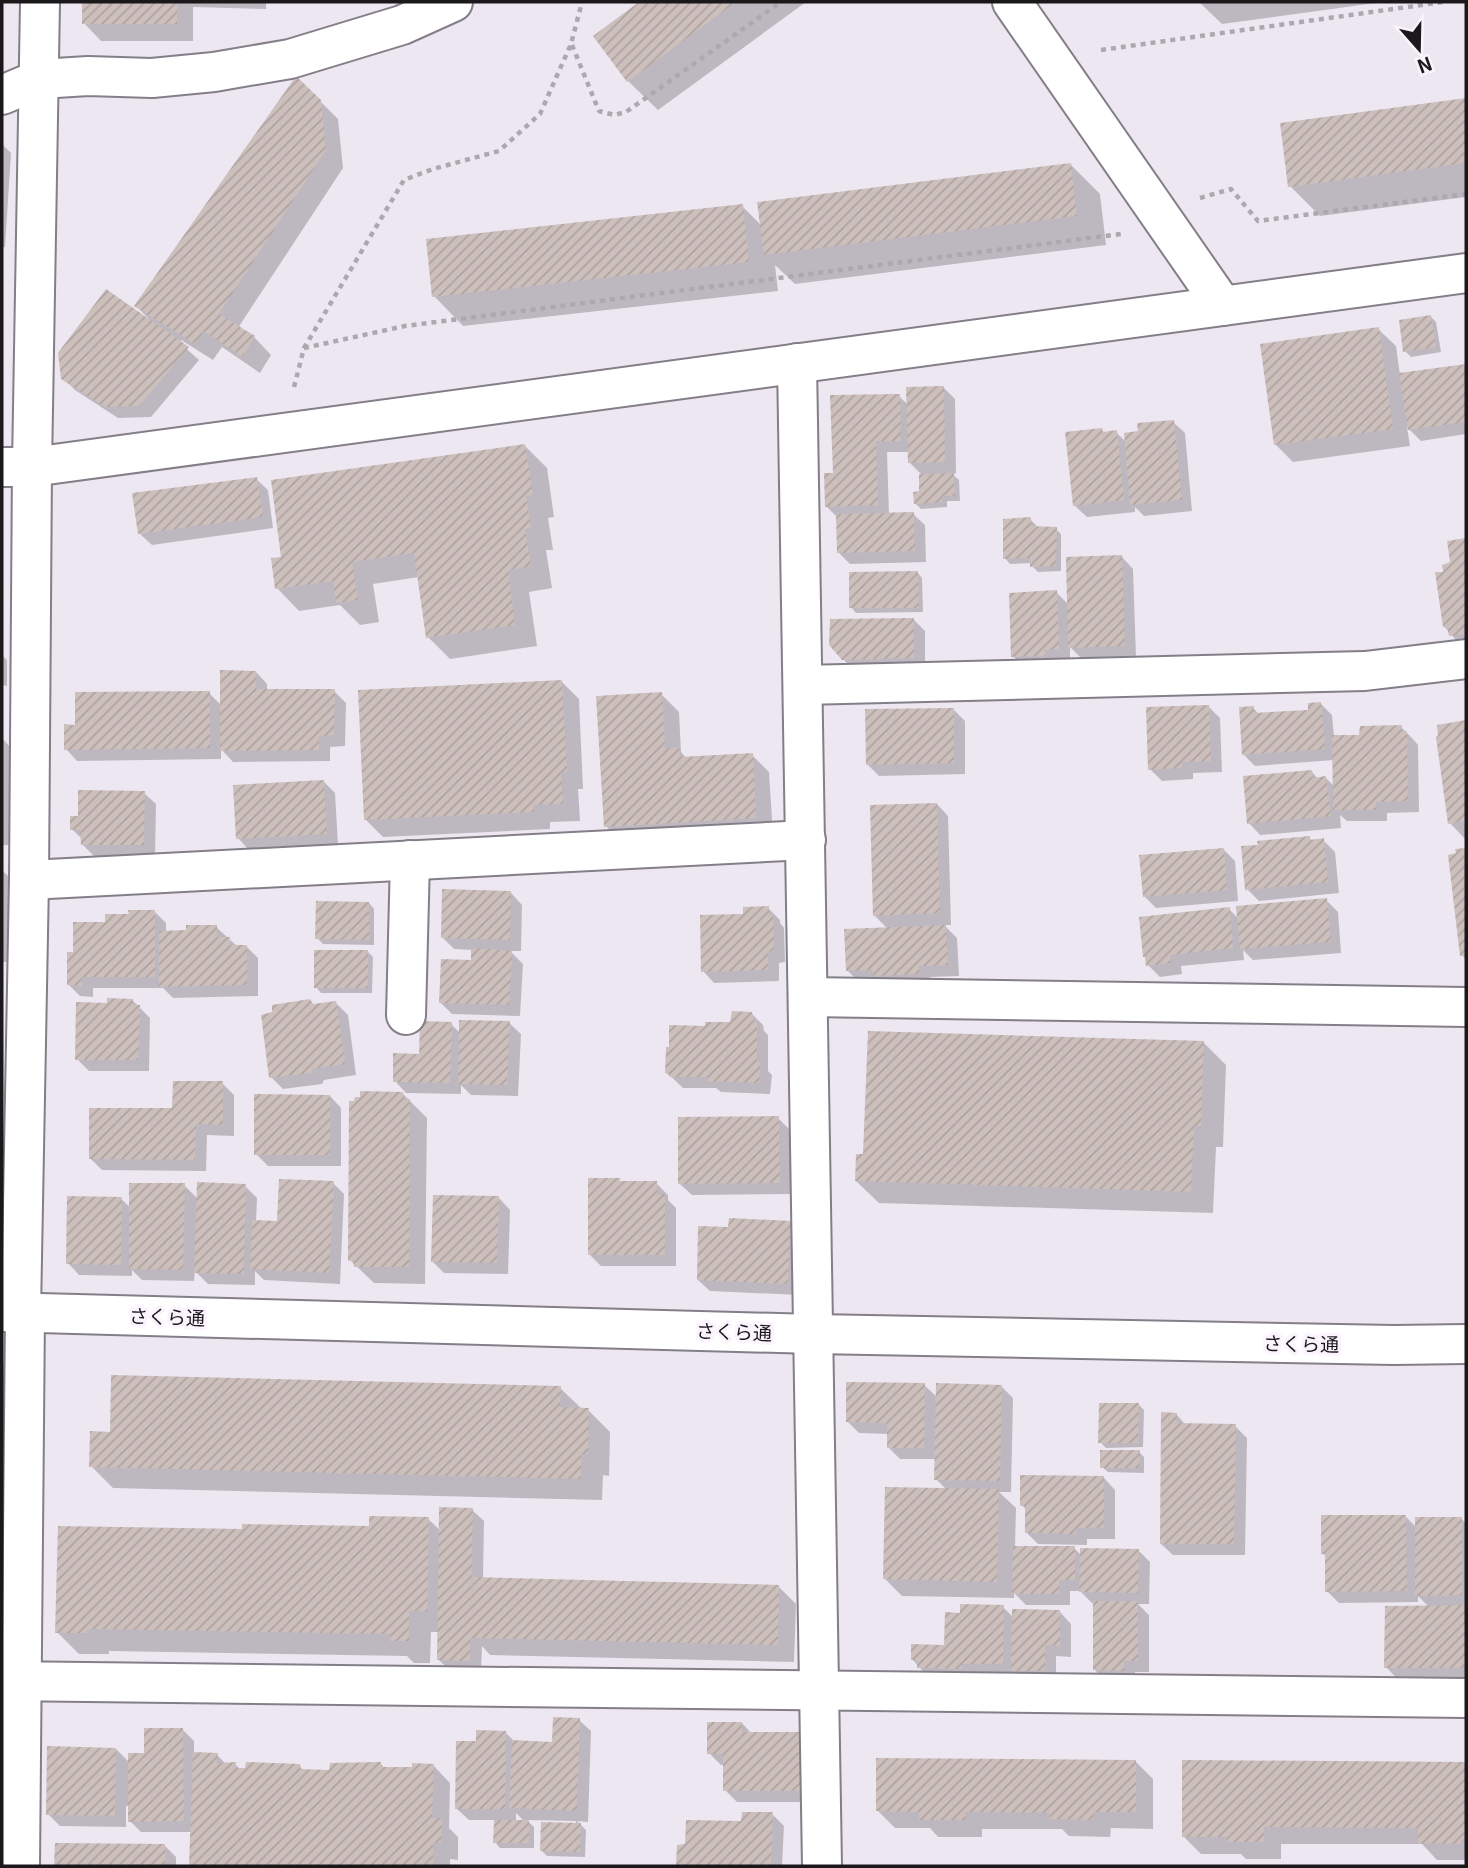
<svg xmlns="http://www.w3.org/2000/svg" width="1468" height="1868" viewBox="0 0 1468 1868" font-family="Georgia,'Noto Sans JP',serif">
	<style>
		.shadow { fill: #0003; fill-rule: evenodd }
		.building { fill: url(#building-hatch) }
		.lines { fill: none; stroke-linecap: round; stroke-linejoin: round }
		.minor-casing { stroke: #837e87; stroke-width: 42 }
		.path { stroke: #ada8b0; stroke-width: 4.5; stroke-dasharray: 5 5; stroke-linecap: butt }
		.minor { stroke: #fff; stroke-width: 38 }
		.labels { text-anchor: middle; stroke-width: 7; stroke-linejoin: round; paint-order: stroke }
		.street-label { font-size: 19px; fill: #1a181b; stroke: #fbf4ff }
	</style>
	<defs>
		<pattern id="building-hatch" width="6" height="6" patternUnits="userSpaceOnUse" patternTransform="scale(1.75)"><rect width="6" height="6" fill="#ccbfbc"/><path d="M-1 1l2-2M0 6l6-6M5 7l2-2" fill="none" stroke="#afa3a1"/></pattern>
	</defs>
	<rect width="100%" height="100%" fill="#ede7f1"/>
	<g class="shadow">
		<polygon points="84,2 266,2 266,9 193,7 193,41 101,41 84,23"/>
		<polygon points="642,2 806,2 658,110 628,81 596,36"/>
		<polygon points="1199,2 1383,2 1222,24"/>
		<polygon points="1466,100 1466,197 1320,216 1290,186 1282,125"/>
		<polygon points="320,101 338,119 343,168 238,328 254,337 271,355 260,373 222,347 213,360 181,340 180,343 199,360 151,417 118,418 75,390 63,378 148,321 149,319 136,306"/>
		<polygon points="2,144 11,153 5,247 2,247"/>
		<polygon points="1071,165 1100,194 1106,245 795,284 775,265 778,291 463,326 434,296 742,206 761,225"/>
		<polygon points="1431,317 1436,322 1441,352 1411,357 1405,351"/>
		<polygon points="1378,329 1396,346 1400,375 1466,366 1466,434 1421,441 1407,427 1410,446 1293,462 1275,444"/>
		<polygon points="943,387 955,399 956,473 952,474 959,480 960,501 947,501 947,507 921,509 915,503 921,493 923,476 909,462 909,452 887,452 889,514 913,514 925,525 926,562 850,564 839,553 837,517 826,506 834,475 899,396 908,405"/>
		<polygon points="1173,422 1185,433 1192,511 1144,516 1135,507 1135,512 1087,517 1075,506 1101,430 1105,433 1116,432 1126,442 1140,433"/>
		<polygon points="525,446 547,468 554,517 548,518 553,550 546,550 552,588 529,592 537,646 450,659 428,637 419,577 373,584 379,622 360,625 340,605 299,611 277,588 283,559"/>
		<polygon points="256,479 268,490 273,528 152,545 140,534"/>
		<polygon points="1030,519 1036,525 1036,528 1056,529 1061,534 1061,571 1038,572 1032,566 1032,563 1010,564 1005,558"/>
		<polygon points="1466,540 1466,646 1462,647 1444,626 1445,574 1452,564 1449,542"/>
		<polygon points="2,554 3,555 3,614 2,614"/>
		<polygon points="1122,557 1133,569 1136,657 1082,659 1070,647 1070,660 1025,668 1013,656 1056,592 1069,605"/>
		<polygon points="917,572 922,578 923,612 856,613 851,607"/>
		<polygon points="913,619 925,631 925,669 855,671 843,659"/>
		<polygon points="2,655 7,660 7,686 2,685"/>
		<polygon points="256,672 267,684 267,691 334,691 346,703 345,746 330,747 330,761 233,762 221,749 221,759 77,761 66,749 77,726 209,693 221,705"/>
		<polygon points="561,681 579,699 583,789 578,789 580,821 550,822 550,829 383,837 366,820"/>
		<polygon points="661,694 679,712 681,752 687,759 752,755 769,772 773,835 623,844 606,826"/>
		<polygon points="1321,704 1332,715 1334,737 1361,736 1401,727 1413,739 1418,745 1419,812 1387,813 1387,821 1347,821 1340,815 1341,828 1260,835 1249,823 1312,772 1318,779 1326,778 1335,787 1334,760 1255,766 1244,755 1253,708 1260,715 1310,712"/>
		<polygon points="1208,706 1220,718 1222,772 1193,773 1193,779 1162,781 1150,769"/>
		<polygon points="953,709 965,721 965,774 879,776 867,764"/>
		<polygon points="1466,722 1466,840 1450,823 1439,727"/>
		<polygon points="2,738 11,748 14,845 2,845"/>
		<polygon points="324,782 335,793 338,845 249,850 238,838"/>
		<polygon points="144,793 156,804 155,856 94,856 82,844 82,839 72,829 79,818"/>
		<polygon points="937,804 948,816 951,925 944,925 957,938 959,976 930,977 931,985 859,982 847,970 888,929 874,915"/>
		<polygon points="1309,838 1313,841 1323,840 1335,852 1339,893 1259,901 1247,889"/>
		<polygon points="1223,849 1235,861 1238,901 1156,908 1144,896"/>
		<polygon points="1466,849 1466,960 1462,955 1457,851"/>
		<polygon points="2,870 11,879 11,962 2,962"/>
		<polygon points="511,893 522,905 521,951 510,951 523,964 520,1016 452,1014 440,1002 473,962 473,950 454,949 443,938"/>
		<polygon points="1326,900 1338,912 1341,953 1253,960 1243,950 1244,960 1181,966 1182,974 1160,977 1148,965 1229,909 1239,919"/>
		<polygon points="369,903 374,909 374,945 323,944 317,938"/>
		<polygon points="768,908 780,920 780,923 784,928 785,962 779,963 779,981 714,983 703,971 745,916"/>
		<polygon points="155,912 166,923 166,932 216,927 237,946 246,946 258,958 258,996 173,998 163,988 93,988 93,997 80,996 69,985 75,954 107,924 130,916"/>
		<polygon points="367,951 373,957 372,993 321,993 316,987"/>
		<polygon points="132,1000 150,1018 149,1071 89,1071 77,1059"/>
		<polygon points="336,1003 348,1015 356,1075 324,1080 322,1084 283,1089 271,1077 315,1006"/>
		<polygon points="751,1013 763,1025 764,1031 768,1035 768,1071 772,1075 770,1094 721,1092 716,1088 683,1088 666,1072 707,1028 732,1024"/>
		<polygon points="509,1023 521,1034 518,1096 471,1095 461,1085 461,1094 406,1093 395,1081 451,1024 461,1034"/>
		<polygon points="1204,1043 1226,1065 1223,1147 1216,1147 1213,1213 879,1203 856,1181 865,1155"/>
		<polygon points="222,1083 234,1095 234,1136 207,1135 206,1171 102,1170 90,1158"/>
		<polygon points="403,1094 427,1118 425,1284 374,1283 350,1260"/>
		<polygon points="330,1096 341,1108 341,1166 268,1166 256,1154"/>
		<polygon points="778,1118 790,1130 791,1194 692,1195 680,1184"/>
		<polygon points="619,1180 622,1183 656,1183 668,1195 668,1200 676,1208 676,1266 601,1266 590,1255"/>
		<polygon points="333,1183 344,1194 340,1284 264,1280 255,1271 255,1285 208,1284 195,1271 194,1281 142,1280 132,1270 132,1276 79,1275 68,1263 121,1199 131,1208 184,1185 198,1199 245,1186 257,1198 256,1222 279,1223"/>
		<polygon points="499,1198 510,1210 508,1274 444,1273 432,1261"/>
		<polygon points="790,1222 802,1234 800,1295 710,1291 698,1280 730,1229"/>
		<polygon points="2,1364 15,1376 14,1455 2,1455"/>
		<polygon points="924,1385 937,1397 1001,1386 1013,1398 1011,1492 999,1492 1016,1508 1015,1548 1074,1548 1082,1556 1138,1550 1150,1562 1149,1604 1138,1604 1149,1615 1149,1672 1135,1672 1135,1682 1106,1682 1095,1670 1095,1603 1092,1603 1080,1591 1070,1591 1070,1605 1026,1605 1014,1593 1014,1598 902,1596 884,1578 947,1490 936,1479 936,1459 900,1459 888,1447 889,1434 859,1433 847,1421"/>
		<polygon points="560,1388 582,1409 588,1410 610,1432 609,1476 603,1475 602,1500 113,1488 91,1466 112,1434"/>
		<polygon points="1138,1404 1144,1410 1143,1447 1106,1448 1100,1442"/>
		<polygon points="1176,1414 1186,1425 1235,1426 1247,1438 1245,1555 1173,1555 1161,1544"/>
		<polygon points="1139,1452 1144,1457 1144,1473 1108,1472 1102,1467"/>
		<polygon points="1104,1478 1115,1490 1115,1539 1087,1539 1087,1545 1038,1544 1027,1533 1027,1511 1022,1505"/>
		<polygon points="2,1479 6,1484 6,1504 2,1504"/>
		<polygon points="472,1510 484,1521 483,1579 778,1586 796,1604 794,1662 490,1655 482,1646 481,1671 450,1671 438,1659 439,1632 431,1632 430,1663 414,1663 407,1656 109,1651 109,1654 79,1654 57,1632 244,1531 371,1528 428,1519 441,1531"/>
		<polygon points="1406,1517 1417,1528 1461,1518 1466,1524 1466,1690 1408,1690 1386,1667 1429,1607 1418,1596 1418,1602 1339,1603 1327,1591 1326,1557 1323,1553"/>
		<polygon points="2,1547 8,1553 8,1587 2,1587"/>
		<polygon points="1003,1607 1013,1617 1060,1612 1071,1624 1071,1657 1056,1656 1056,1682 1024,1682 1014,1671 1014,1675 930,1679 912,1659 946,1647 962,1615"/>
		<polygon points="2,1615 8,1621 8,1650 2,1650"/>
		<path d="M579,1720L591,1731L588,1822L577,1821L586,1830L585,1857L547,1856L542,1851L576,1824V1821L527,1820L534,1827V1848H500L495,1842V1820H469L457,1809L478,1743L505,1732L515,1742L554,1744ZM516,1813L524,1821H516Z"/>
		<polygon points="742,1723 752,1734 813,1802 737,1802 725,1790 725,1765 721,1765 709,1753"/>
		<polygon points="182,1729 194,1741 194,1754 217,1755 226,1764 235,1764 241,1770 299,1766 304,1771 330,1771 381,1764 385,1769 413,1769 433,1765 450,1783 449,1828 458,1837 458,1860 450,1859 450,1866 191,1866 192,1832 141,1832 130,1821 130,1806 126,1806 126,1827 60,1826 48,1814 116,1749 130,1763"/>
		<polygon points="1136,1762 1153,1779 1153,1829 1111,1828 1110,1837 1069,1836 1062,1829 982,1829 982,1837 938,1837 930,1828 895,1828 878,1811"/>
		<polygon points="1184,1762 1466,1764 1466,1860 1437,1860 1422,1844 1281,1844 1281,1859 1246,1859 1241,1854 1201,1854 1184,1837"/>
		<polygon points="772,1814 784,1826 782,1866 678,1866 678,1846"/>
		<polygon points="57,1845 164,1845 176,1857 176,1866 56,1866"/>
	</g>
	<g class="building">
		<rect x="82" y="2" width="95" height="22"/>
		<polygon points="639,2 736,2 627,82 593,36"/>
		<polygon points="296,76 321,100 326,150 219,314 255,336 242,357 204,331 195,344 134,306"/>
		<polygon points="1466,98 1466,163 1288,187 1280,123"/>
		<polygon points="1071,163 1077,216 764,255 757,202"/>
		<polygon points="743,204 749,262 432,297 426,239"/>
		<polygon points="106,289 189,347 139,406 105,407 61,379 58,353"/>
		<polygon points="1431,315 1436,347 1403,352 1399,320"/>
		<polygon points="1379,327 1393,429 1274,445 1260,344"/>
		<polygon points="1466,364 1466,422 1408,430 1399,373"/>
		<polygon points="944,386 945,462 908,463 906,387"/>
		<polygon points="900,394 901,441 876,441 878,505 825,507 824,473 833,473 830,395"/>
		<polygon points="1174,420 1182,500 1130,505 1124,433 1138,431 1137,423"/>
		<polygon points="1102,428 1103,432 1117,430 1124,500 1073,506 1065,432"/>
		<polygon points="525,444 533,495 526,496 531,528 525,529 531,566 508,570 515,625 426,638 414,553 352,562 358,600 336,603 333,581 275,589 271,558 281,557 271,480"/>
		<polygon points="954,473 955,496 942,496 942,502 914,504 913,492 919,491 919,474"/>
		<polygon points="257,477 263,517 138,534 132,493"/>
		<polygon points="914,512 915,551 837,553 836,514"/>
		<polygon points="1031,517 1031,526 1057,527 1056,566 1030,567 1030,558 1003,559 1003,519"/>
		<polygon points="1466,538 1466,634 1449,636 1447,627 1443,627 1435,572 1443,572 1442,565 1450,562 1447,541"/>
		<polygon points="1122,555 1125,646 1068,648 1066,557"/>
		<polygon points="918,571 919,608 849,608 849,572"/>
		<polygon points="1057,590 1059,649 1045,650 1045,656 1011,657 1009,593"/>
		<polygon points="914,618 914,658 842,660 829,645 830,619"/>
		<polygon points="220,670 256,671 256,689 335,689 334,735 319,736 319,750 220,751"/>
		<polygon points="562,680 567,772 561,772 563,804 533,805 534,812 364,820 358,690"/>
		<polygon points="210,691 210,748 64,750 64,724 75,725 75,692"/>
		<polygon points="662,692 665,749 679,747 680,757 753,753 756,818 604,827 596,696"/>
		<polygon points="1321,702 1325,749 1242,755 1239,707 1254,706 1254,713 1308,710 1308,703"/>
		<polygon points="1209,705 1211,761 1182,762 1182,768 1148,770 1146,707"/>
		<polygon points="954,708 954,763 866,765 865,709"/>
		<polygon points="1466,720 1466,829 1465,829 1463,821 1448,824 1436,737 1438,736 1437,725"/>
		<polygon points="1402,725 1402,732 1407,731 1408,801 1376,802 1376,810 1333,810 1332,735 1359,735 1360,726"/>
		<polygon points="1312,770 1313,778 1326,776 1331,816 1247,824 1243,776"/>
		<polygon points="324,780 327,834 236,839 233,785"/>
		<polygon points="78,790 145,791 144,845 81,845 80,830 70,830 70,816 78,816"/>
		<polygon points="937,803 940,913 873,916 870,805"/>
		<polygon points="1310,836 1310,840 1324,838 1328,882 1245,890 1241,846 1258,845 1257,841"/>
		<polygon points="1224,848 1227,890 1143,897 1139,855"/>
		<polygon points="1466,848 1466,955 1460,956 1448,855 1456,853 1455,849"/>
		<polygon points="442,889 511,891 510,940 441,938"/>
		<polygon points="1327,898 1331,942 1240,949 1236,906"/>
		<polygon points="316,901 369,902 369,940 315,939"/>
		<polygon points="769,906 769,915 773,914 774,951 768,952 768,970 701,972 700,915 743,914 743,907"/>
		<polygon points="1230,907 1233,948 1170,955 1171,963 1146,966 1145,957 1143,957 1139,917"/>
		<polygon points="128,910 155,910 155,977 82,977 82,986 67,985 67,952 73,952 73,922 105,922 105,914 129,914"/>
		<polygon points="186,925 217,925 217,937 230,937 230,945 247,945 247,985 159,987 159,931 186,930"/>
		<polygon points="946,925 948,965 919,966 920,974 873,976 872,970 846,971 844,929"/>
		<polygon points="471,948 512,951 509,1005 439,1003 441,959 471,960"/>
		<rect x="314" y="950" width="54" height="38"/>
		<polygon points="107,998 133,999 133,1005 140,1005 138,1060 75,1060 76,1002 107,1003"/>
		<polygon points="310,999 313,1004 336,1001 345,1064 312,1069 311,1073 269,1078 261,1015 272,1012 272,1005"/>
		<polygon points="732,1011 752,1012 754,1021 757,1022 757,1062 761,1062 759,1083 707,1081 708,1077 670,1077 668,1074 665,1073 666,1047 669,1047 669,1025 705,1026 705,1022 730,1022"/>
		<polygon points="459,1020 510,1021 507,1085 458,1084"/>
		<polygon points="420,1021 452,1022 450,1083 393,1082 393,1053 419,1054"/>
		<polygon points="868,1031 1204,1041 1201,1126 1194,1126 1191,1192 855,1181 856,1154 863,1154"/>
		<polygon points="173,1081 223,1081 223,1125 196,1124 195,1160 89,1159 89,1108 172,1108"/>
		<polygon points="360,1091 403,1092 404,1099 410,1099 409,1267 354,1267 353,1260 348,1261 349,1101 354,1101 355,1097 360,1097"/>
		<polygon points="254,1094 330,1095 330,1155 254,1155"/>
		<polygon points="779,1116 780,1183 678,1184 678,1117"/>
		<polygon points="588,1178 620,1178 620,1181 657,1181 657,1195 665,1194 665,1255 588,1255"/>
		<polygon points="279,1179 334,1181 329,1273 250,1269 252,1220 277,1221"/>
		<polygon points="197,1182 246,1184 244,1274 194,1273"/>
		<polygon points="129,1183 185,1183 183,1270 129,1269"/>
		<polygon points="433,1195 499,1196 497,1263 431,1262"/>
		<polygon points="67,1196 122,1197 121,1265 66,1264"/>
		<polygon points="729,1218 791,1221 788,1284 697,1280 698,1226 728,1227"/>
		<polygon points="111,1375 561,1386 560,1407 589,1408 588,1454 581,1454 581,1479 89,1467 90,1431 110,1432"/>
		<polygon points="846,1382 925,1383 924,1448 887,1448 887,1423 846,1422"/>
		<polygon points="936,1383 1002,1385 1000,1481 934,1480"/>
		<polygon points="1099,1403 1139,1403 1138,1443 1098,1443"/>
		<polygon points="1161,1412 1177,1413 1176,1423 1236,1424 1234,1544 1160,1544"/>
		<polygon points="1100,1450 1140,1450 1139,1468 1100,1468"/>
		<polygon points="1020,1475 1104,1476 1104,1528 1076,1528 1076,1534 1025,1533 1025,1506 1020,1506"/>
		<polygon points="885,1487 999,1489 997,1582 883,1579"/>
		<polygon points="439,1507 473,1508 471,1612 473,1577 779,1585 778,1645 470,1638 470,1661 437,1660"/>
		<polygon points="1321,1515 1406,1515 1407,1591 1325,1592 1325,1554 1321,1554"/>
		<polygon points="369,1516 429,1517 427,1611 409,1611 409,1641 390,1641 390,1634 87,1629 87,1633 55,1633 58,1526 242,1529 242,1524 369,1526"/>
		<polygon points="1415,1517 1462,1517 1462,1595 1415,1596"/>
		<polygon points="1013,1546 1075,1546 1075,1580 1059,1580 1059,1594 1012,1594"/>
		<polygon points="1080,1548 1139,1549 1138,1593 1079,1592"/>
		<polygon points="1093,1601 1138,1601 1138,1661 1124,1661 1124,1671 1093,1670"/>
		<polygon points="960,1604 1004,1605 1003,1664 962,1664 962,1669 917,1668 917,1660 911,1660 911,1644 944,1645 945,1612 960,1613"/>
		<polygon points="1466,1605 1466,1668 1384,1668 1385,1606"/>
		<polygon points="1012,1609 1060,1610 1060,1646 1045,1645 1045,1671 1011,1671"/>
		<polygon points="553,1717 580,1718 577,1811 509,1808 512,1740 552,1742"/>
		<polygon points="707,1722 742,1722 742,1732 801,1732 802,1791 723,1791 723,1754 707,1754"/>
		<polygon points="144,1728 183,1728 184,1821 128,1822 128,1753 144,1753"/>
		<polygon points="476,1730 506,1731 505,1809 455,1809 456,1741 476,1741"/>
		<polygon points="47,1746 116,1748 115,1816 46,1815"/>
		<polygon points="193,1752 218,1753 217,1763 236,1762 236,1768 245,1768 246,1762 300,1764 301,1769 329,1770 330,1763 381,1762 381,1767 412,1767 412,1763 434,1764 432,1818 442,1818 441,1843 433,1843 433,1866 189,1866"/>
		<polygon points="876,1758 1136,1760 1136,1812 1094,1812 1093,1820 1050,1819 1050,1813 965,1812 966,1820 919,1820 919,1812 876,1811"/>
		<polygon points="1182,1760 1466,1762 1466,1839 1461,1839 1461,1844 1418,1843 1418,1828 1264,1827 1264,1842 1227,1842 1227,1837 1182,1837"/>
		<polygon points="742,1812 773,1812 771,1866 676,1866 677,1845 685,1844 686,1820 741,1821"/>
		<polygon points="494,1820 529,1820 529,1843 493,1843"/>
		<polygon points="541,1822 581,1823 580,1852 540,1851"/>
		<polygon points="55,1843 165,1844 165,1866 54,1866"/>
	</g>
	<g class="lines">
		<g class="minor-casing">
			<g id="minor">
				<polyline points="1012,2 1223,306"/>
				<polyline points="2,95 40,79 88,76 152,78 214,72 290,59 402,25 453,2"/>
				<polyline points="797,363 822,1866"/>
				<polyline points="2,467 32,467 1466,273"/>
				<polyline points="803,685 1365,671 1466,659"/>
				<polyline points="29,880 806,840"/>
				<polyline points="808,997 1466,1007"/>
				<polyline points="406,1015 410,860"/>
				<polyline points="2,1312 814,1334 1394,1345 1466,1344"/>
				<polyline points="21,1312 29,880 32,467 40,2"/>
				<polyline points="2,1681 1466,1698"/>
				<polyline points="20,1866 25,1313"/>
			</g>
		</g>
		<g class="path">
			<polyline points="572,45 599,111 614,115 626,112 781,2"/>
			<polyline points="1101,50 1443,2"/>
			<polyline points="1200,198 1231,189 1258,221 1466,194"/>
			<polyline points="304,348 405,326 1121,234"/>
			<polyline points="294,387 304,348 404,180 433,169 499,151 540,114 571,44 582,2"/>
		</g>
		<use href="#minor" class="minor"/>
	</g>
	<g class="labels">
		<g class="street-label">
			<text transform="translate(167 1317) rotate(2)" y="7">さくら通</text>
			<text transform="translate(734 1332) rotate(2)" y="7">さくら通</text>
			<text transform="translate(1301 1344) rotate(1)" y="7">さくら通</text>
		</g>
	</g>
	<rect width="1468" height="1868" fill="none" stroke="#1a181b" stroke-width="7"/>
	<g transform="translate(1419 49) rotate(160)" stroke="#fbf4ff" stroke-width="5" paint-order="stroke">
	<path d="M0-5L12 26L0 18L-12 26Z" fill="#1a181b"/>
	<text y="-10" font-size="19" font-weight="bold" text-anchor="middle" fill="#1a181b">N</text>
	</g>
</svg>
